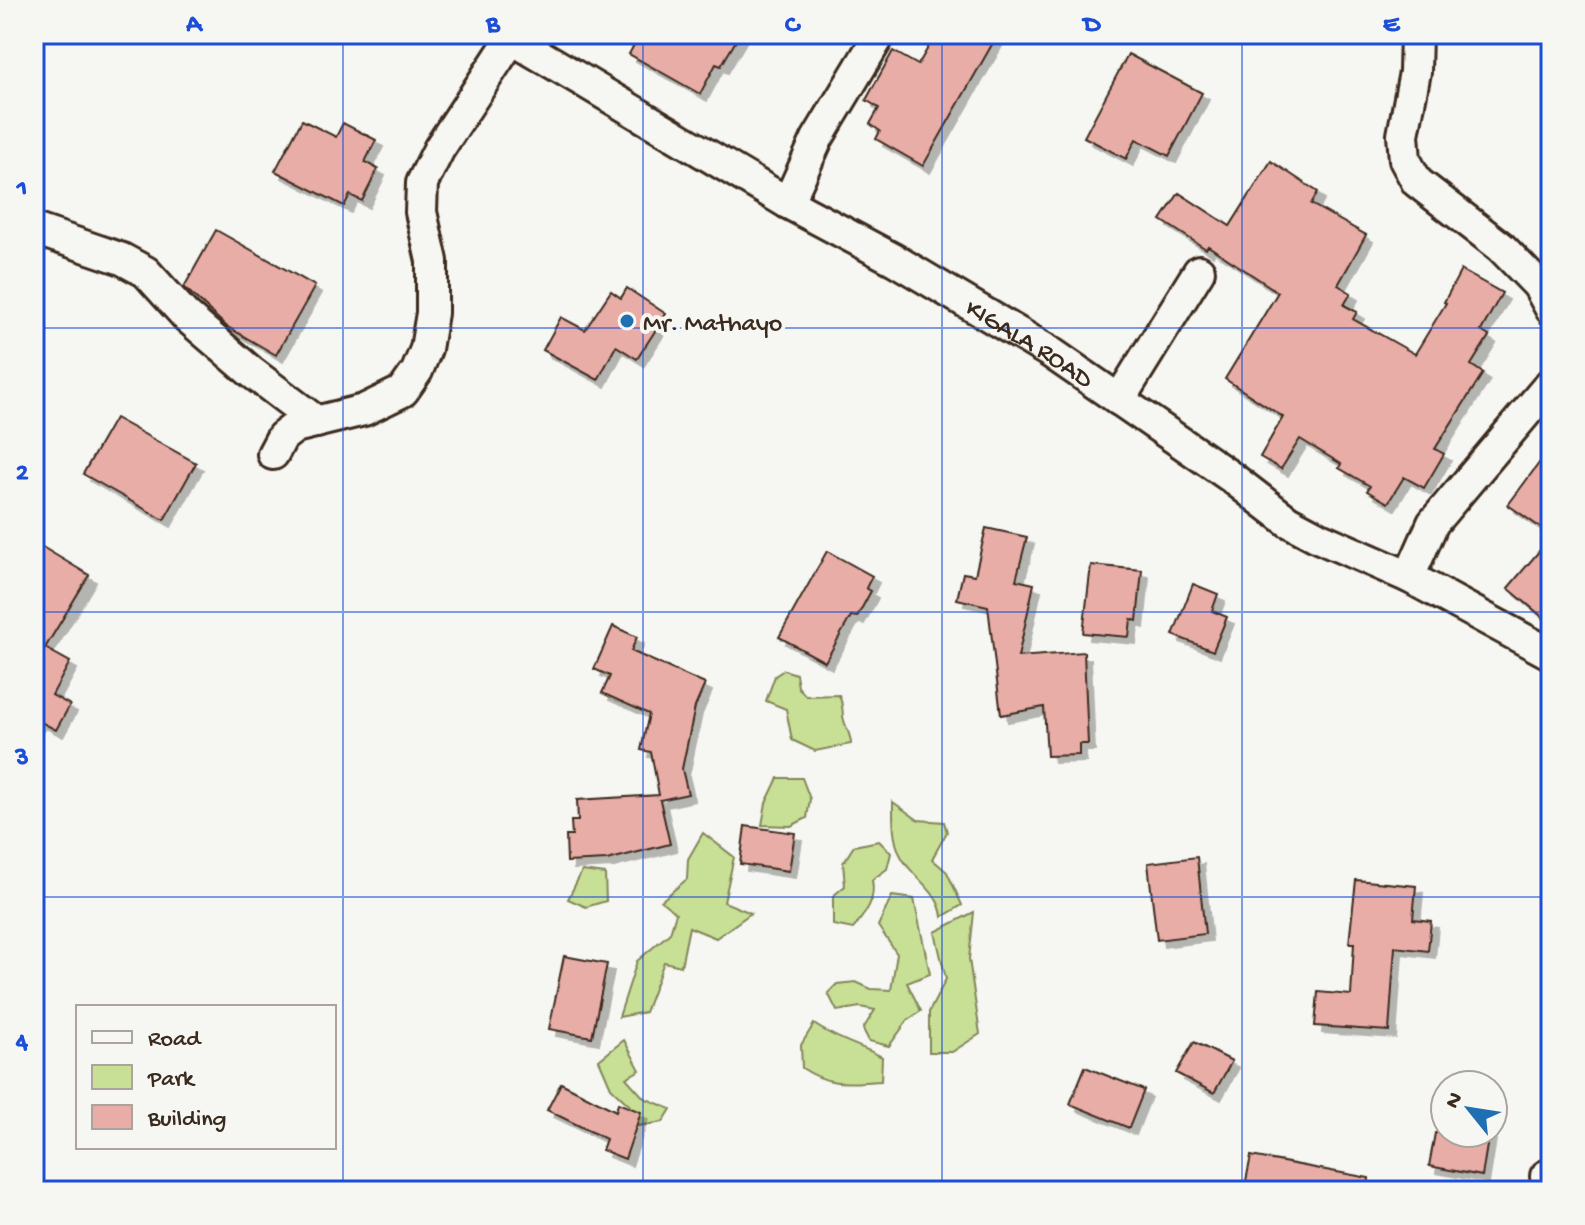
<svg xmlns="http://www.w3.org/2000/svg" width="1585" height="1225" viewBox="0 0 1585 1225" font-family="'Gochi Hand',sans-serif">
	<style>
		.green { fill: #c8e096; stroke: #82855a; stroke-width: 2 }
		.building { fill: #e8ada7; stroke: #3b2a1e; stroke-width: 2; filter: url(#shadow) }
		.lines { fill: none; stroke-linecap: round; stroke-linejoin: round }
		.minor-casing { stroke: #3b2a1e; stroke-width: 36 }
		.minor { stroke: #f6f6f2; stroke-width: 30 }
		.grid { fill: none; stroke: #1d4ed8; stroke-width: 2; stroke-opacity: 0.55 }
		.poi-dot { fill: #1f6fb2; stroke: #f6f6f2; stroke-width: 3 }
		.labels { text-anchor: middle; stroke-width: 8; stroke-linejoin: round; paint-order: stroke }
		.poi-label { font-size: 26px; fill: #3b2a1e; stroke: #f6f6f2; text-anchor: start }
		.street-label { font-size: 26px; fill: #3b2a1e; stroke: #f6f6f2 }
		.neatline { fill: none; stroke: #1d4ed8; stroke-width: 3 }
		.grid-label { font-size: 26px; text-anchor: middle; font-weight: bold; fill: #1d4ed8 }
	</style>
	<defs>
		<filter id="shadow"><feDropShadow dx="7" dy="7" stdDeviation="0" flood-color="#0004"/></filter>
	</defs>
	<rect width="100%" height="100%" fill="#f6f6f2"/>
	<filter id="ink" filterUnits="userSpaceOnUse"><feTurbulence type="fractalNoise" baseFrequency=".0125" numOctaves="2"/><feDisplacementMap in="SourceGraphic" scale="16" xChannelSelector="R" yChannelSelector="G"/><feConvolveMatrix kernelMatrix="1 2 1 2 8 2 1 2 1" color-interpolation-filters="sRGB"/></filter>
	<g filter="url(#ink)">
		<g class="green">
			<path d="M784,670L796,674L798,687L806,696L839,695C843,704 842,707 843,716C844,725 851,734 851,744L815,751L792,740L786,709L766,701L775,676Z"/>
			<polygon points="778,778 802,778 810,799 807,818 791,826 762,825 766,803"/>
			<path d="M893,802L918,820L944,822L947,832L932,859L947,872L962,905L942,917C940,894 919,882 906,864C892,846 893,823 893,802Z"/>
			<polygon points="703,833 734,857 724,902 751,913 716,938 689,927 681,966 664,962 645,1012 619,1017 637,961 670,933 676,913 661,901 687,879 688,859"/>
			<path d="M879,841L891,853L887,869L872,880C876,901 866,912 853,929L833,925V896L845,886L843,863L854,846Z"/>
			<polygon points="582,871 605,874 606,901 586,907 568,899"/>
			<polygon points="892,896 914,899 930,974 907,983 921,1011 908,1020 889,1046 869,1041 863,1029 875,1010 860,1007 837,1011 828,993 837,984 856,982 871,989 891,990 897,954 878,926"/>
			<polygon points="974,912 969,959 980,1034 952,1052 929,1052 929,1012 946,979 935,932"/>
			<path d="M814,1024C835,1039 859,1045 882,1057L881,1081C847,1083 831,1087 802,1068L801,1045Z"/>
			<polygon points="624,1040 640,1070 626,1078 644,1098 671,1109 663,1122 631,1127 630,1106 611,1088 599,1060"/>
		</g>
		<g class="building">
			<polygon points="640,34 740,34 721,66 716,64 700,94 629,54"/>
			<polygon points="936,34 998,34 923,166 876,139 880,131 870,124 879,108 866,100 893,51 918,65"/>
			<polygon points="1128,54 1202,93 1169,156 1136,139 1126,159 1084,137"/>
			<polygon points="302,120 336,137 343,123 376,140 365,162 378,169 362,201 350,195 344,206 275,171"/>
			<polygon points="1271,161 1318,192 1311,204 1366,235 1338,285 1351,293 1344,305 1357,312 1353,319 1415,354 1446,303 1444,302 1461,270 1502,293 1481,331 1489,336 1471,365 1483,373 1435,449 1444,454 1424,488 1404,477 1388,503 1367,491 1370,486 1339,468 1341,464 1300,439 1281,469 1260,457 1283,417 1225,379 1278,292 1208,246 1206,249 1161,220 1179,193 1230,226"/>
			<polygon points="216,230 315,286 276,355 226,326 184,287"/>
			<polygon points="627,288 666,314 637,359 616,346 598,380 543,350 561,317 585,330 611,291 621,298"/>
			<polygon points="115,418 196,463 164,520 83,474"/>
			<polygon points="1551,447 1551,535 1508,505"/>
			<polygon points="986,528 1027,537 1016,580 1034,584 1018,657 1084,652 1088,744 1079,744 1079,755 1047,756 1044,707 1001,715 988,606 957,599 963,573 975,575"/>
			<polygon points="1551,537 1551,624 1508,588"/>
			<polygon points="34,542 89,575 45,648 70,662 52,695 70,705 56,730 39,721 34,729"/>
			<polygon points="827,551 872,576 866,588 871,591 857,617 851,616 825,662 779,637"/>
			<polygon points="1091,565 1142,570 1137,621 1131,619 1129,637 1083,633"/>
			<polygon points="1193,584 1218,594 1212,611 1227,617 1213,651 1173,635"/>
			<polygon points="613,626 637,637 631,651 705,684 695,707 682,769 688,794 660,800 670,844 607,860 567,862 566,836 572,836 571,821 578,821 577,800 659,795 651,752 641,750 649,714 602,693 610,676 594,669"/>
			<polygon points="745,826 795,833 789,871 740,864"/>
			<polygon points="1197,857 1205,934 1157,940 1148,863"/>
			<polygon points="1356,880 1416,886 1413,919 1431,921 1428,951 1395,947 1389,1031 1315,1026 1318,992 1351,995 1354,943 1349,943"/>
			<polygon points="564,956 607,964 592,1037 549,1029"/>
			<polygon points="1194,1042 1232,1061 1214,1093 1176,1073"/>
			<polygon points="1085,1067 1144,1090 1129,1128 1070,1104"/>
			<polygon points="561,1083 616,1111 618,1103 641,1112 625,1159 602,1150 606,1139 547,1110"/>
			<polygon points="1435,1133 1489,1133 1482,1176 1429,1166"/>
			<polygon points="1251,1156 1369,1178 1368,1191 1244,1191"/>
		</g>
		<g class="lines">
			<g class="minor-casing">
				<g id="minor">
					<path id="s1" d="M504,34L788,203L895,260L1050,352L1231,477L1288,521L1320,538L1409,577L1551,654"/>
					<polyline points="1416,34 1415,72 1403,135 1405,160 1417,182 1501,247 1538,285 1551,309"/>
					<polyline points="788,203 817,139 880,34"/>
					<polyline points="34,229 122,259 146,272 186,316 250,371 317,422"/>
					<polyline points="1119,400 1199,271"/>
					<polyline points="273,454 282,437 295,427 364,410 403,391 417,371 426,349 432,313 432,261 421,212 422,183 439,149 512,38"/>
					<polyline points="1409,577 1433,523 1551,383"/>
					<polyline points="1546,1176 1551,1176"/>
				</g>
			</g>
			<use href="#minor" class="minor"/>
		</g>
	</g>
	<path class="grid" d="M343,34V1191M643,34V1191M942,34V1191M1242,34V1191M34,328H1551M34,612H1551M34,897H1551"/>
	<circle class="poi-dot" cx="627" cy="321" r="8"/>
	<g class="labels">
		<g class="poi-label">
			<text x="643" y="330">Mr. Mathayo</text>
		</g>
		<g class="street-label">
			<text dy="9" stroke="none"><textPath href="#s1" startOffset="610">KIGALA ROAD</textPath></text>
		</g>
	</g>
	<rect width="1585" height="1225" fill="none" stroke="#f6f6f2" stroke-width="88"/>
	<rect x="76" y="1005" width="260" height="144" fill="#f6f6f2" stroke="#aba49d" stroke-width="2"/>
	<rect x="92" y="1031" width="40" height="12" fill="#f6f6f2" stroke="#aba49d" stroke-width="2"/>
	<text x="148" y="1045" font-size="24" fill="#3b2a1e">Road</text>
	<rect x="92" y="1065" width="40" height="24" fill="#c8e096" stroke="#aba49d" stroke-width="2"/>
	<text x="148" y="1085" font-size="24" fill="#3b2a1e">Park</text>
	<rect x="92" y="1105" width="40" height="24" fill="#e8ada7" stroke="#aba49d" stroke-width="2"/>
	<text x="148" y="1125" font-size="24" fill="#3b2a1e">Building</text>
	<g transform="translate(1469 1109) rotate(300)"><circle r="38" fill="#f6f6f2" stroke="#aba49d" stroke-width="2"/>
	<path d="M0-6L14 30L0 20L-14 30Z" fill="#1f6fb2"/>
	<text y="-12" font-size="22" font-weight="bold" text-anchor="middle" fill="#3b2a1e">N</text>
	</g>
	<rect x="44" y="44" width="1497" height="1137" class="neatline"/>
	<g class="grid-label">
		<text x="194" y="31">A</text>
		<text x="493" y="31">B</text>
		<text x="792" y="31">C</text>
		<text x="1092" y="31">D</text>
		<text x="1391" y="31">E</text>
		<text x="22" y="195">1</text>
		<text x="22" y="479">2</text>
		<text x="22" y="764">3</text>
		<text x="22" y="1048">4</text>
	</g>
</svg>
